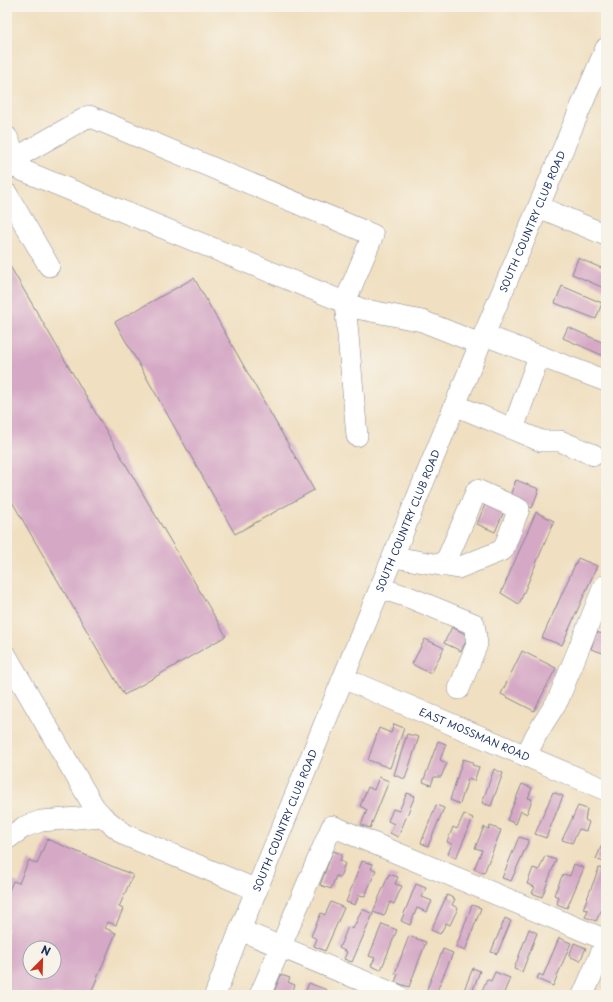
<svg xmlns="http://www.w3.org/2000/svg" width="613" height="1002" viewBox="0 0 613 1002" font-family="'Playpen Sans',sans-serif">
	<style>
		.building { fill: #d5a9c6; fill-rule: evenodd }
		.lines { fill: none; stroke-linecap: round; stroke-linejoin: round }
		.minor-casing { stroke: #86878f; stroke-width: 22 }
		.minor { stroke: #fff; stroke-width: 21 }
		.labels { text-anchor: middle; stroke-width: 3; stroke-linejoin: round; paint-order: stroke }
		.street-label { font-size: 10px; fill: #1b2f5e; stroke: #f7f3e8 }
	</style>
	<rect width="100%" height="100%" fill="#f7f3e8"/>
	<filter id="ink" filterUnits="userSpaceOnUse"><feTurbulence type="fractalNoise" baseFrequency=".025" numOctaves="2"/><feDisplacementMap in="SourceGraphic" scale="8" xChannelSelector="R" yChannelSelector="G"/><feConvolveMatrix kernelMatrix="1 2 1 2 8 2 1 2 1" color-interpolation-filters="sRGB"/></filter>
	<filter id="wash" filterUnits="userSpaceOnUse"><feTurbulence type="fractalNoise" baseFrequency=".012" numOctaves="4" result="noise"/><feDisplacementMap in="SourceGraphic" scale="16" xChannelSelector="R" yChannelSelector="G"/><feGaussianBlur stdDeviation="0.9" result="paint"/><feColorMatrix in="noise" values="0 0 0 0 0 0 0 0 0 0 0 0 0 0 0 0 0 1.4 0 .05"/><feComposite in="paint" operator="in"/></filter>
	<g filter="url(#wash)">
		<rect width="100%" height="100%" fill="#f0dfc0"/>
		<g id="blocks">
			<g class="building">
				<polygon points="578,258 606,270 606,289 572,274"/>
				<polygon points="7,261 226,636 124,695 7,493"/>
				<polygon points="194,278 314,490 235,534 115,322"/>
				<polygon points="562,286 602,303 596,319 555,303"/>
				<polygon points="568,327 606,344 606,357 563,338"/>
				<polygon points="516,480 539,489 532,508 509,498"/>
				<polygon points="486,502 504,511 495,532 477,524"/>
				<polygon points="536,512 554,521 519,604 501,593"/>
				<polygon points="578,558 597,566 562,645 542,638"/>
				<polygon points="452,627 469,636 461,651 444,643"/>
				<polygon points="596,632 606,635 606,654 591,649"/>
				<polygon points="425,639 444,648 431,674 412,664"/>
				<polygon points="522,651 556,668 534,711 501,694"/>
				<polygon points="394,724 404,728 390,768 368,760 379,728 391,733"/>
				<polygon points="407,734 419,737 405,779 394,775"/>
				<polygon points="438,741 446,744 440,760 447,763 441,777 434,777 431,785 423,782"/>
				<polygon points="463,759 473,762 472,765 479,767 474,781 468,779 460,804 450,800"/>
				<polygon points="494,769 503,773 491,806 482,803"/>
				<polygon points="379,777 389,781 370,828 361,825 367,810 360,806 368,787 374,790"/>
				<polygon points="522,784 532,788 528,798 532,799 527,814 521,811 516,824 507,820"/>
				<polygon points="553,792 563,796 546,838 535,834"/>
				<polygon points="407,793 415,796 398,837 390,833 394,824 388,821 393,809 399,811"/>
				<polygon points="436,805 444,808 428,846 421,843"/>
				<polygon points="578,806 587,809 585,820 589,822 586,831 579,829 572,843 562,840"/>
				<polygon points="464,814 473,818 456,858 448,854 452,844 447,842 453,827 457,829"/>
				<polygon points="490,826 501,830 484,873 474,869 482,850 475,848 484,827 489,829"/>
				<polygon points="606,835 606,863 596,859"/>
				<polygon points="519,837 529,840 511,881 502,878"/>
				<path d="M47,839L133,875L119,907L123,909L116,925L108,922L105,928L116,933L90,995H7V895L13,881L19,883L29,860L37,864ZM30,948H54V972H30Z"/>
				<polygon points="333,851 342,854 340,861 345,863 340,877 336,876 331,889 320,885"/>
				<polygon points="545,856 556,860 542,897 532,893 535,887 527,884 533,868 539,870"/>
				<polygon points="362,861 373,864 371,869 376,870 365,896 359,895 355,905 346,902"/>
				<polygon points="574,864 584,868 567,908 557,904 559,897 554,895 563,874 570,876"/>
				<polygon points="599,868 606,870 606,901 596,921 585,917 588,910 583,909"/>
				<polygon points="389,874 398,877 395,884 402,886 394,904 390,902 384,916 373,912"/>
				<polygon points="416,884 426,888 422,897 432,901 427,912 417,908 410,925 401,921"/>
				<polygon points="447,895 455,899 452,905 458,908 450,925 446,923 440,934 431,930"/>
				<polygon points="331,902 344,908 325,951 314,946 317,939 311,936 321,913 325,915"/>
				<polygon points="472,905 481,908 465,951 456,947"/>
				<polygon points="362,909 373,914 352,962 344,959 347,952 339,948 348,927 353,929"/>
				<polygon points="505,918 511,921 497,954 491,952"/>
				<polygon points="382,924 397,930 381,970 371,966 375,958 369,956"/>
				<polygon points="529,929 537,933 522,972 514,969"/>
				<polygon points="409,936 426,942 409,987 395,982 398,974 395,973"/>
				<polygon points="559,938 571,943 553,986 537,979 539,974 543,976"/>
				<polygon points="574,943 586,948 580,961 569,956"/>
				<polygon points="443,949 453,953 436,993 427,989"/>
				<polygon points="473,968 480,971 471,995 462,995"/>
				<polygon points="495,972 510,978 503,995 480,995 487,979 491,981"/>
				<polygon points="281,975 290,978 288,982 295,985 291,995 273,995"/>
				<polygon points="309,983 327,990 325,995 304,995"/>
			</g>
		</g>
	</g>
	<g filter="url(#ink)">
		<use href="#blocks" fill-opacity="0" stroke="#86878f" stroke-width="1"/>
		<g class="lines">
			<g class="minor-casing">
				<g id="minor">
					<polyline points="7,137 16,158"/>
					<polyline points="7,163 89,116 373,235 345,302 357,436"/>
					<polyline points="7,164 361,309 422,321 480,344"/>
					<polyline points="7,194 49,266"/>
					<polyline points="539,207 606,235"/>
					<polyline points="484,335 606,381"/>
					<polyline points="455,405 541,441 560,441 594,455"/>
					<polyline points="513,429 539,356"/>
					<polyline points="394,557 458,568 503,550 519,509 477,490 444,566"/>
					<polyline points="380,588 411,598 474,624 477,644 459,689"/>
					<polyline points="7,657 66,759 94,807 102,816 125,835 257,890"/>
					<path id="s1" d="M343,678L606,790"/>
					<polyline points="526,756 536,735 558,700 604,586"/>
					<polyline points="7,839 24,827 41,821 102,816"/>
					<polyline points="240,930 397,995"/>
					<path id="s2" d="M215,995L240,930L480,344L606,48"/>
					<polyline points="260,995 332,826 606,940"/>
					<polyline points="583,995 606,942"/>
				</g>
			</g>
			<use href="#minor" class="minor"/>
		</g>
	</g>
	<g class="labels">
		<g class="street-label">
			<text dy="4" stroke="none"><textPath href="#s2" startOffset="836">SOUTH COUNTRY CLUB ROAD</textPath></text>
			<text dy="4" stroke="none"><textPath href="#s2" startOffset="512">SOUTH COUNTRY CLUB ROAD</textPath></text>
			<text dy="4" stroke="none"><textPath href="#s1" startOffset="143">EAST MOSSMAN ROAD</textPath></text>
			<text dy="4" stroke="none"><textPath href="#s2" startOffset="188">SOUTH COUNTRY CLUB ROAD</textPath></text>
		</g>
	</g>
	<rect width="613" height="1002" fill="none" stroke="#f7f3e8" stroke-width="24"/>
	<g transform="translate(42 960) rotate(23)"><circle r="19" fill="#f7f3e8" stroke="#9fa5b1"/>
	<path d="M0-3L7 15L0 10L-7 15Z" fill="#c8321e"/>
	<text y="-6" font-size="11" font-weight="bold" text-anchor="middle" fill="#1b2f5e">N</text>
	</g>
</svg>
